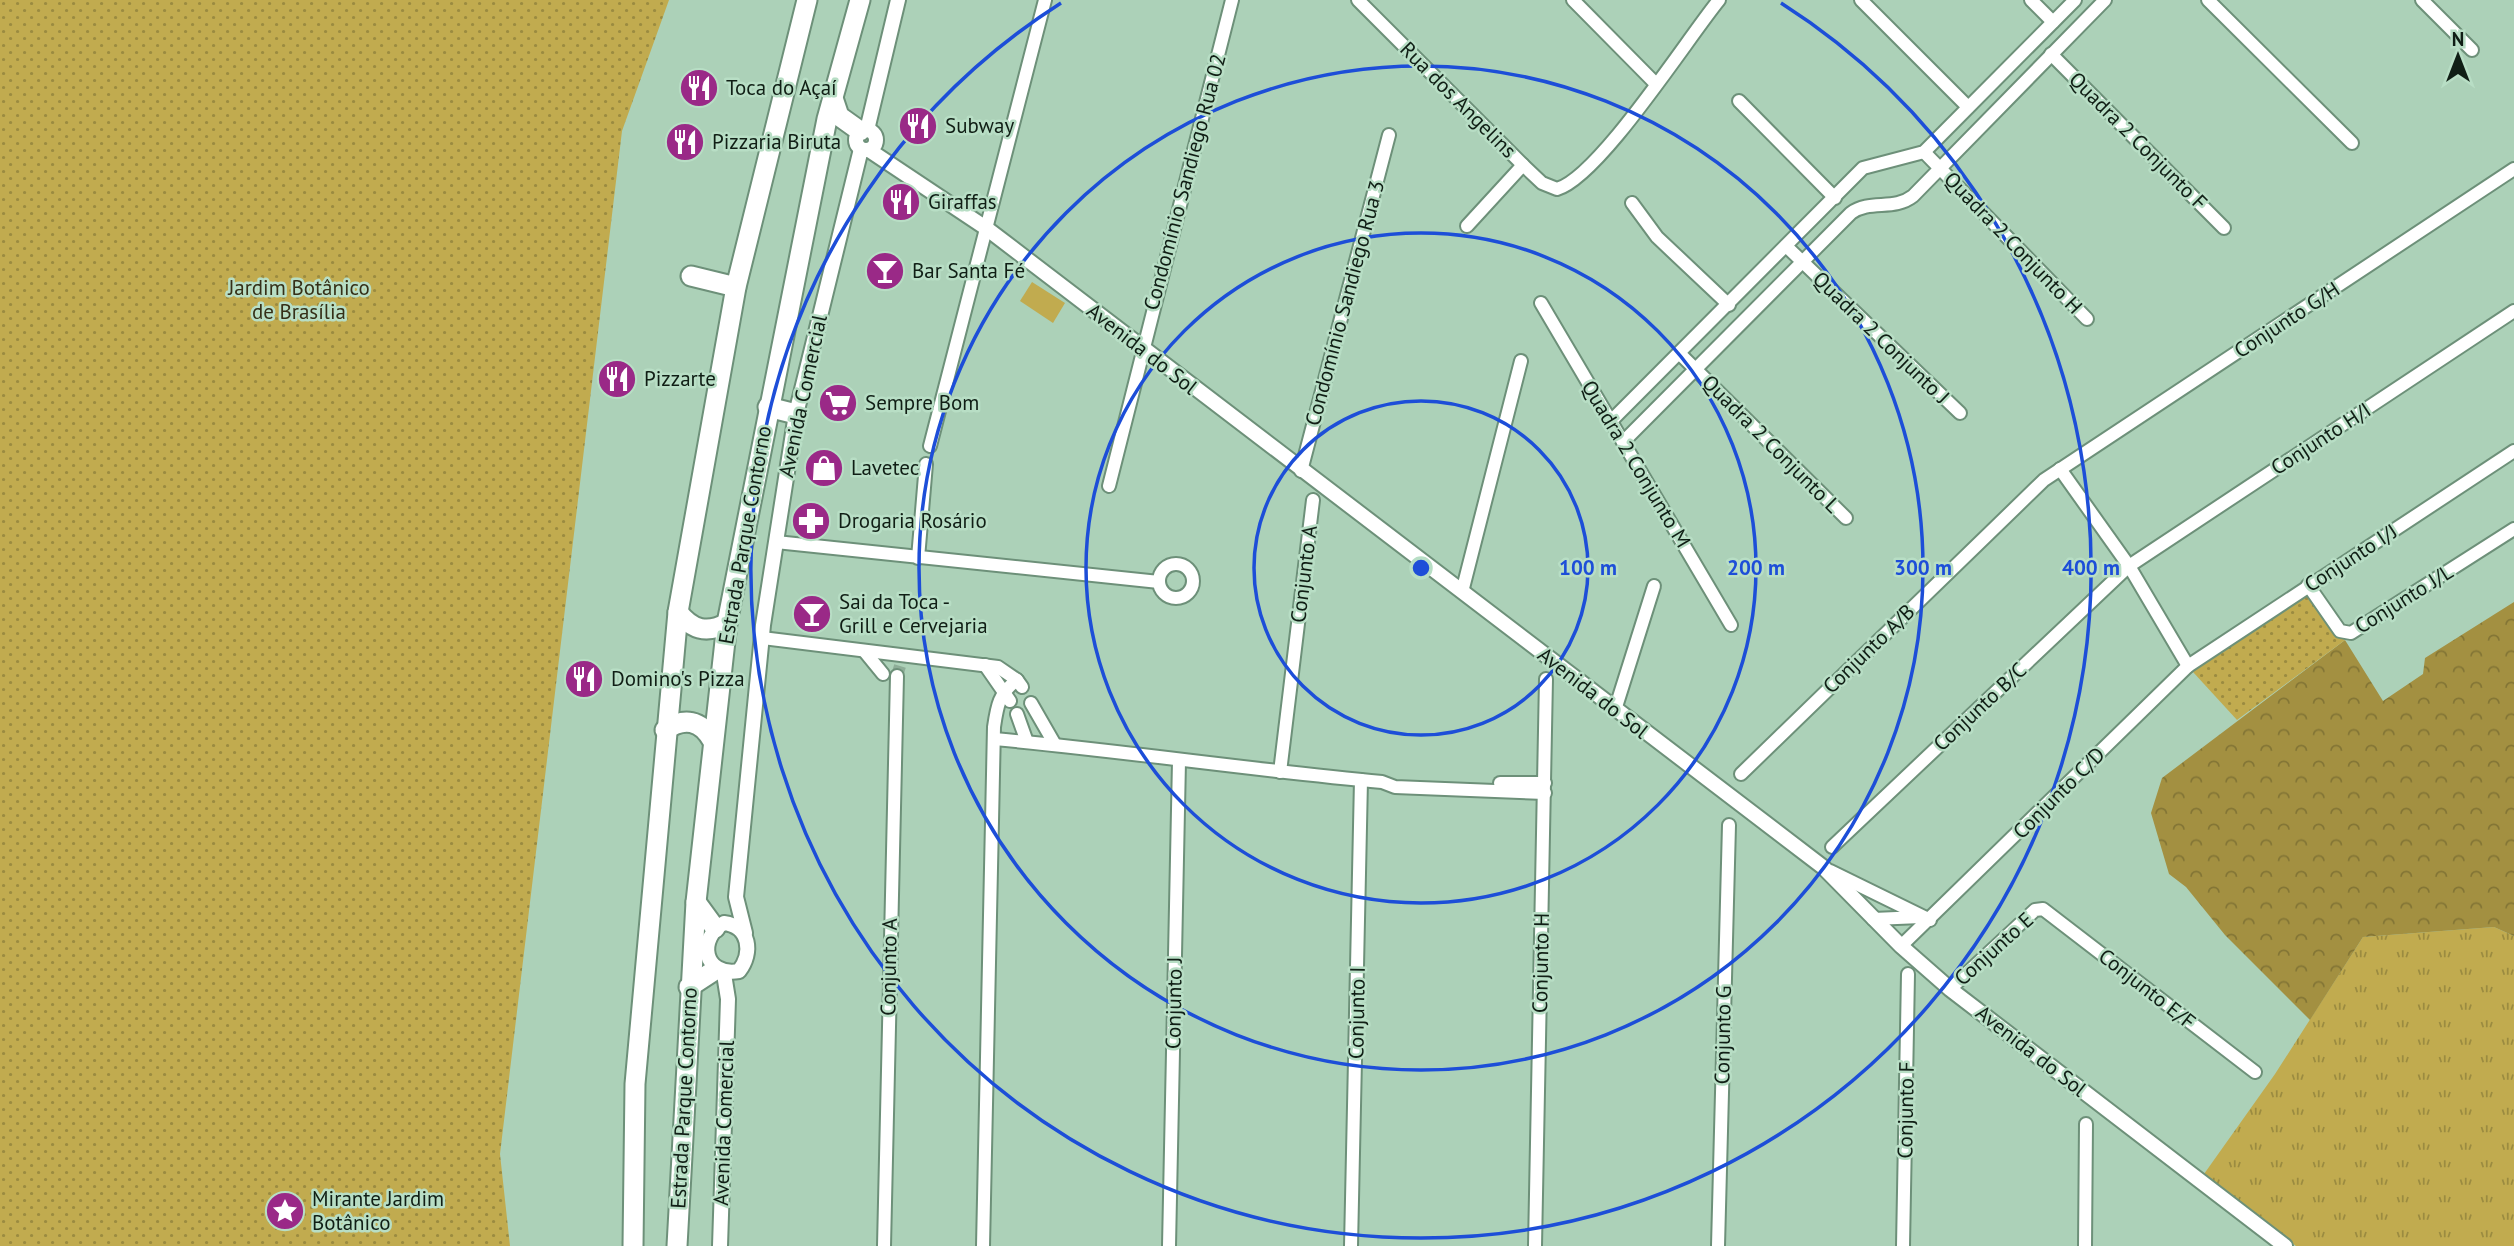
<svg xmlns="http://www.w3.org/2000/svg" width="2514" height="1246" viewBox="0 0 2514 1246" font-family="'PT Sans',sans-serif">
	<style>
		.grass { fill: url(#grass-tufts) }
		.forest { fill: url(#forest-crowns) }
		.park { fill: url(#park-dots) }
		.garden { fill: #c1ab4f }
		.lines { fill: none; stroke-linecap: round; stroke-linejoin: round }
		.minor-tunnel { stroke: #8dad97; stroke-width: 12; stroke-dasharray: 12 6; stroke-linecap: butt }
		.minor-casing { stroke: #6d9079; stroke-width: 16 }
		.tertiary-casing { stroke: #6d9079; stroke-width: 18 }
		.trunk-casing { stroke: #6d9079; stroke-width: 23 }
		.minor { stroke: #fff; stroke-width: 12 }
		.tertiary { stroke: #fff; stroke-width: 14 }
		.trunk { stroke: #fff; stroke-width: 19 }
		.ring { fill: none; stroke: #1d4ed8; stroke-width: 3.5 }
		.labels { text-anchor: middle; stroke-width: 5; stroke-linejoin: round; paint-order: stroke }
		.poi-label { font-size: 21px; fill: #101e15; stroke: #b8dec5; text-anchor: start }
		.street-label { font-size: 21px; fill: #101e15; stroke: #b8dec5 }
		.park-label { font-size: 21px; fill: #352f17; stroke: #b8dec5 }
		.centre { fill: #1d4ed8; stroke: #b8dec5; stroke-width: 3.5 }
		.ring-label { font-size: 21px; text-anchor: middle; font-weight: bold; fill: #1d4ed8; stroke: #b8dec5; stroke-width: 5; stroke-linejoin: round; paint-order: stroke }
	</style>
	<defs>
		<pattern id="grass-tufts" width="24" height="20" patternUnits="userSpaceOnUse" patternTransform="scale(1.75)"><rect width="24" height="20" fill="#c1ab4f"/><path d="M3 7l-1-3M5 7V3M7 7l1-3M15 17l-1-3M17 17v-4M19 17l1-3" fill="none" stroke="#9b8b40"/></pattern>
		<pattern id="forest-crowns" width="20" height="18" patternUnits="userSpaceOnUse" patternTransform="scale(1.75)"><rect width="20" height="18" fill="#a39041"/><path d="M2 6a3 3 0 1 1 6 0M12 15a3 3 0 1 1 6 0" fill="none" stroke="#837535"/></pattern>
		<pattern id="park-dots" width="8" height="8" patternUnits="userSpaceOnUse" patternTransform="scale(1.75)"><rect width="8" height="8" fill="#c1ab4f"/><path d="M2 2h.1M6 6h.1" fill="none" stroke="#9b8b40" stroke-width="1.8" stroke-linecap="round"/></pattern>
	</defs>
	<rect width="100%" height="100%" fill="#acd1b8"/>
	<polygon class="grass" points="2494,927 2514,936 2514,1246 2296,1246 2204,1174 2275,1074 2363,937"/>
	<polygon class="forest" points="2514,602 2514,936 2494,927 2363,937 2310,1020 2225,935 2186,887 2169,874 2151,813 2162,778 2345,640 2383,701 2423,674 2425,658"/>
	<g class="park">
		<polygon points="0,0 669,0 622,131 500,1154 510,1246 0,1246"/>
		<polygon points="2308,591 2345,640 2237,720 2193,672 2206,658"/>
	</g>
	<polygon class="garden" points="1032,282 1065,303 1053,323 1020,301"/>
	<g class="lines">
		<polyline class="minor-tunnel" points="897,676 900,666"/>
		<g class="minor-casing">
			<g id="minor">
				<path d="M1358,0L1523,165L1542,183L1557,189C1599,177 1687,39 1719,0"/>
				<polyline points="1573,0 1656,84"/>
				<polyline points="1861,0 1968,107"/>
				<polyline points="2031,0 2053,22"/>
				<polyline points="2208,0 2352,143"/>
				<polyline points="2422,0 2472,50"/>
				<polyline points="2051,54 2224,228"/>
				<polyline points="1739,101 1835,198"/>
				<polyline points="1924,152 2087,319"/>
				<polyline points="1632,203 1657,237 1729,305"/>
				<polyline points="1467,226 1523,165"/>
				<polyline points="1786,246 1960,413"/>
				<polyline points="1541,303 1731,625"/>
				<polyline points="1679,353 1846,518"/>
				<polyline points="1611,421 1863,168 1924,152 2075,0"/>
				<path d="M1623,442L1851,213C1870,199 1894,211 1913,196L2105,0"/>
				<polyline points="930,446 1045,0"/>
				<polyline points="2060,469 2129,566 2188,666"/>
				<polyline points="1301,471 1389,135"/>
				<polyline points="1109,486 1232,0"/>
				<polyline points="776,542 1159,582"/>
				<polyline points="918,558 926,464"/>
				<circle cx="1176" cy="581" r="17"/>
				<polyline points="2308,585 2340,631 2351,633 2514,529"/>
				<polyline points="1462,592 1521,361"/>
				<polyline points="762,638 998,667 1017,680 1022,687"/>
				<polyline points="865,652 883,674"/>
				<polyline points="985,665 1010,701"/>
				<polyline points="1031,703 1054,743"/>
				<polyline points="1615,710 1654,586"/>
				<polyline points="1017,714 1027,742"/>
				<path d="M994,739C1124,751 1252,770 1382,782L1395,787L1545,793"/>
				<polyline points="1280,772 1313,500"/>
				<polyline points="1741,774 2044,480 2514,169"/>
				<polyline points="1500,783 1545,783"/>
				<polyline points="1832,847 2129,566 2514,311"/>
				<polyline points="1830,871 1930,920"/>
				<polyline points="1873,919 1921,917"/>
				<polyline points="1901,946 2188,666 2514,451"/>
				<polyline points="1950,989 2035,910 2043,909 2255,1072"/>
				<polyline points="884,1246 897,676"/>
				<path d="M983,1246L994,727C997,706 999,693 1017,680"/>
				<polyline points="1169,1246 1179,761"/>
				<polyline points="1351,1246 1361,780"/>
				<polyline points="1535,1246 1546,679"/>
				<polyline points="1718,1246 1729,825"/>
				<polyline points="1903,1246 1908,974"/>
				<polyline points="2085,1246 2086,1124"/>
			</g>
		</g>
		<g class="tertiary-casing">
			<g id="tertiary">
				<circle cx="866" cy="140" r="10"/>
				<polyline points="867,130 898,0"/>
				<polyline points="869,150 986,228 1823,867 1901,946 1950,989 2285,1246"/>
				<path d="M724,923C750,926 753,953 739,971C703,977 697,938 724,923Z"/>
				<polyline points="745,933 736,897 763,625 796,414 861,149"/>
				<polyline points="720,1246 728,999 724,974"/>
			</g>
		</g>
		<g class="trunk-casing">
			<g id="trunk">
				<polyline points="833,98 839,116 860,131"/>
				<polyline points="691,276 736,287"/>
				<polyline points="768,407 796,414"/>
				<path d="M678,612C692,630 707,634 727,623"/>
				<path d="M665,730C684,717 701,720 712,740"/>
				<polyline points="696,902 715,928"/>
				<polyline points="689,987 715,970"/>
				<polyline points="633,1246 635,1084 678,612 736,287 807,0"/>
				<polyline points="677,1246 696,902 727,623 827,119 860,0"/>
			</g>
		</g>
		<use href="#minor" class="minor"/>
		<use href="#tertiary" class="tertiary"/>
		<use href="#trunk" class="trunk"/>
	</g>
	<g class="ring">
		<circle cx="1421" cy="568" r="167"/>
		<circle cx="1421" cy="568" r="335"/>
		<circle cx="1421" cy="568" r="502"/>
		<path d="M1781 3A670 670 0 1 1 1061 3"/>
	</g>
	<defs>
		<g id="restaurant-disc" transform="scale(2.0125)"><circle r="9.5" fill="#9a2987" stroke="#b8dec5"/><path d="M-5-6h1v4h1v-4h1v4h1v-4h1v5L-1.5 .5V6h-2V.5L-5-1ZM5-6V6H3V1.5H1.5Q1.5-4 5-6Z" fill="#fff"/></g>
		<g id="bar-disc" transform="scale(2.0125)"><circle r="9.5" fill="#9a2987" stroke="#b8dec5"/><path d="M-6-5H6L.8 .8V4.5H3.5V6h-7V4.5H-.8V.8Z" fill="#fff"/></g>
		<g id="supermarket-disc" transform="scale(2.0125)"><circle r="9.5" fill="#9a2987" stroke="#b8dec5"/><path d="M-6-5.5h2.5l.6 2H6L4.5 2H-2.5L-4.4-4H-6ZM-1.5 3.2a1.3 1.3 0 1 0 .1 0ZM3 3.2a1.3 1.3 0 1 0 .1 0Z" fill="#fff"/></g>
		<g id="shop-disc" transform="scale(2.0125)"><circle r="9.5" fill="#9a2987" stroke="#b8dec5"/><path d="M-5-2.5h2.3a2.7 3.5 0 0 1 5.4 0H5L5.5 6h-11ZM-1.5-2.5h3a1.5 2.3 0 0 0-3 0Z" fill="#fff"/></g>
		<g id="pharmacy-disc" transform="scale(2.0125)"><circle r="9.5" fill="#9a2987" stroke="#b8dec5"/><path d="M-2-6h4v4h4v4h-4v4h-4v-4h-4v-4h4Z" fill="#fff"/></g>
		<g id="sight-disc" transform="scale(2.0125)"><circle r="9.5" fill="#9a2987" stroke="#b8dec5"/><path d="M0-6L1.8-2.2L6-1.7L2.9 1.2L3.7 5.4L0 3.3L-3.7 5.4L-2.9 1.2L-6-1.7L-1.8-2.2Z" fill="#fff"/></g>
	</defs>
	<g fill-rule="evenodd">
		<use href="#restaurant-disc" x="699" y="88"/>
		<use href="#restaurant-disc" x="918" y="126"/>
		<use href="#restaurant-disc" x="685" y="142"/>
		<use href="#restaurant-disc" x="901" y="202"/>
		<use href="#bar-disc" x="885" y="271"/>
		<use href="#restaurant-disc" x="617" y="379"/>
		<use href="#supermarket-disc" x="838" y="403"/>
		<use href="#shop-disc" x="824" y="468"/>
		<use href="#pharmacy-disc" x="811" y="521"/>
		<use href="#bar-disc" x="812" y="614"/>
		<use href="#restaurant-disc" x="584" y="679"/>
		<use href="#sight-disc" x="285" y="1211"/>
	</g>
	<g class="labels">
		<g class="poi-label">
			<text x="726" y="95">Toca do Açaí</text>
			<text x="945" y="133">Subway</text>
			<text x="712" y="149">Pizzaria Biruta</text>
			<text x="928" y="209">Giraffas</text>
			<text x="912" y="278">Bar Santa Fé</text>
			<text x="644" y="386">Pizzarte</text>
			<text x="865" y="410">Sempre Bom</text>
			<text x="851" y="475">Lavetec</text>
			<text x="838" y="528">Drogaria Rosário</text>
			<text x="839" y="609">Sai da Toca -<tspan x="839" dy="24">Grill e Cervejaria</tspan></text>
			<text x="611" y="686">Domino's Pizza</text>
			<text x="312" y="1206">Mirante Jardim<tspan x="312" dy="24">Botânico</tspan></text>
		</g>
		<g class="street-label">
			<text transform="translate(1458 100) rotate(45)" y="7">Rua dos Angelins</text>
			<text transform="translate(2138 141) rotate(45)" y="7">Quadra 2 Conjunto F</text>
			<text transform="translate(1185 182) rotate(-75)" y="7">Condomínio Sandiego Rua 02</text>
			<text transform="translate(2013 243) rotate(46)" y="7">Quadra 2 Conjunto H</text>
			<text transform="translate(1345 303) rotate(-75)" y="7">Condomínio Sandiego Rua 3</text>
			<text transform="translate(2287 320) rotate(-33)" y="7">Conjunto G/H</text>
			<text transform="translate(1881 338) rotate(44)" y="7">Quadra 2 Conjunto J</text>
			<text transform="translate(1142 349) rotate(38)" y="7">Avenida do Sol</text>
			<text transform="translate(803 396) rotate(-78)" y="7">Avenida Comercial</text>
			<text transform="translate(2321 439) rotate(-33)" y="7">Conjunto H/I</text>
			<text transform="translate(1771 444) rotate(45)" y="7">Quadra 2 Conjunto L</text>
			<text transform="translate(1636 464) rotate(59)" y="7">Quadra 2 Conjunto M</text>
			<text transform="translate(745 535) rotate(-80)" y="7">Estrada Parque Contorno</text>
			<text transform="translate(2351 558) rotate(-33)" y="7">Conjunto I/J</text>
			<text transform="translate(1304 574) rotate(-83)" y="7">Conjunto A</text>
			<text transform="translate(2404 599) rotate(-32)" y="7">Conjunto J/L</text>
			<text transform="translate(1869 649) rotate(-44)" y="7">Conjunto A/B</text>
			<text transform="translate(1593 693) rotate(38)" y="7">Avenida do Sol</text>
			<text transform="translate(1980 707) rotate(-43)" y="7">Conjunto B/C</text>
			<text transform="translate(2059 793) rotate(-45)" y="7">Conjunto C/D</text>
			<text transform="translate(1994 949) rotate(-42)" y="7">Conjunto E</text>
			<text transform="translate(1541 963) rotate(-89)" y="7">Conjunto H</text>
			<text transform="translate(889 967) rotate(-89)" y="7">Conjunto A</text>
			<text transform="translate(2147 989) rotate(38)" y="7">Conjunto E/F</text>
			<text transform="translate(1174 1003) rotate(-89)" y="7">Conjunto J</text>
			<text transform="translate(1357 1013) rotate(-89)" y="7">Conjunto I</text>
			<text transform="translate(1723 1035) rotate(-89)" y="7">Conjunto G</text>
			<text transform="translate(2031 1051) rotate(38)" y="7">Avenida do Sol</text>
			<text transform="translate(684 1098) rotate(-87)" y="7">Estrada Parque Contorno</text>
			<text transform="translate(1906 1110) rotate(-89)" y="7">Conjunto F</text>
			<text transform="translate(724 1123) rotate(-88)" y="7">Avenida Comercial</text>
		</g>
		<g class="park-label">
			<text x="299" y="295">Jardim Botânico<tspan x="299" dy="24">de Brasília</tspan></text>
		</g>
	</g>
	<circle cx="1421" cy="568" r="10" class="centre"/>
	<g class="ring-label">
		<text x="1588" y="575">100 m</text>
		<text x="1756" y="575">200 m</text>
		<text x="1923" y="575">300 m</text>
		<text x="2091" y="575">400 m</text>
	</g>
	<g transform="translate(2458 56)" stroke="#b8dec5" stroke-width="5" paint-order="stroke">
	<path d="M0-5L12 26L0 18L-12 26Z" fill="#101e15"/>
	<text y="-10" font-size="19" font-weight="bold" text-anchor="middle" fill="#101e15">N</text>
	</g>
</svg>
